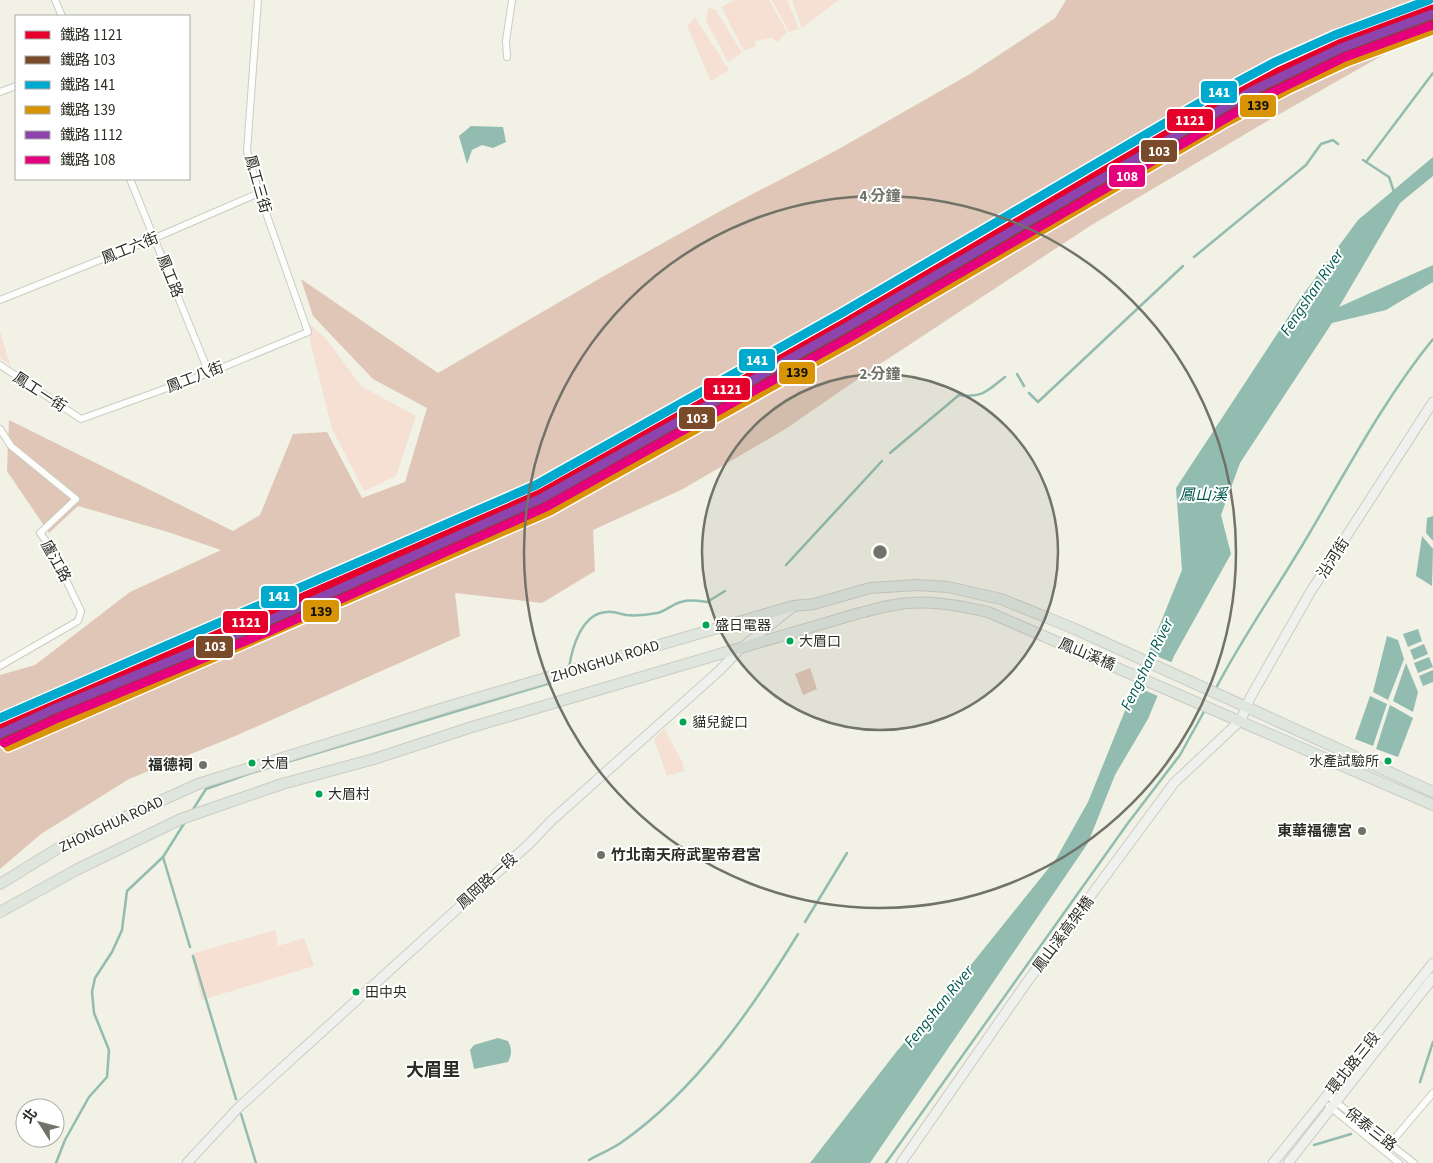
<svg xmlns="http://www.w3.org/2000/svg" width="1433" height="1163" viewBox="0 0 1433 1163" font-family="'Source Sans 3','Noto Sans TC',sans-serif">
	<style>
		.green { fill: #f5e0d3 }
		.forest { fill: #e0c6b6 }
		.water { fill: #92bcb0 }
		.pier { fill: #f1f1e5 }
		.lines { fill: none; stroke-linecap: round; stroke-linejoin: round }
		.stream { stroke: #92bcb0; stroke-width: 2.5 }
		.street-casing { stroke: #cbccc2; stroke-width: 8 }
		.secondary-casing { stroke: #cbccc2; stroke-width: 11 }
		.primary-casing { stroke: #ccccc5; stroke-width: 12 }
		.street { stroke: #fdfdfb; stroke-width: 6 }
		.secondary { stroke: #eef1ed; stroke-width: 9 }
		.primary { stroke: #dee6de; stroke-width: 10 }
		.rail-1-casing { stroke: #fff; stroke-width: 12 }
		.rail-2-casing { stroke: #fff; stroke-width: 12 }
		.rail-3-casing { stroke: #fff; stroke-width: 12 }
		.rail-4-casing { stroke: #fff; stroke-width: 12 }
		.rail-5-casing { stroke: #fff; stroke-width: 12 }
		.rail-6-casing { stroke: #fff; stroke-width: 12 }
		.rail-1 { stroke: #e4002b; stroke-width: 9 }
		.rail-2 { stroke: #7a4b2a; stroke-width: 9 }
		.rail-3 { stroke: #00a9ce; stroke-width: 9 }
		.rail-4 { stroke: #d99405; stroke-width: 9 }
		.rail-5 { stroke: #8e44ad; stroke-width: 9 }
		.rail-6 { stroke: #e5007d; stroke-width: 9 }
		.ring { fill: none; stroke: #717268; stroke-width: 2.5 }
		.bus-dot { fill: #00a651; stroke: #fff; stroke-width: 2 }
		.poi-dot { fill: #717268; stroke: #fff; stroke-width: 2 }
		.labels { text-anchor: middle; stroke-width: 4; stroke-linejoin: round; paint-order: stroke }
		.bus-label { font-size: 14px; fill: #2c2d24; stroke: #fff; text-anchor: start }
		.street-label { font-size: 15px; fill: #2c2d24; stroke: #fff }
		.poi-label { font-size: 15px; font-weight: bold; fill: #2c2d24; stroke: #fff; text-anchor: end }
		.water-label { font-size: 16px; font-style: italic; fill: #00584d; stroke: #fff }
		.quarter-label { font-size: 18px; font-weight: bold; fill: #2c2d24; stroke: #fff }
		.centre { fill: #717268; stroke: #fff; stroke-width: 2.5 }
		.ring-label { font-size: 15px; text-anchor: middle; font-weight: bold; fill: #717268; stroke: #fff; stroke-width: 4; stroke-linejoin: round; paint-order: stroke }
		.line-badge { stroke: #fff; stroke-width: 2 }
		.badge-label { font-size: 14px; text-anchor: middle; font-weight: bold; fill: #fff }
		.pale-badge-label { font-size: 14px; text-anchor: middle; font-weight: bold; fill: #111 }
	</style>
	<rect width="100%" height="100%" fill="#f1f1e5"/>
	<g class="green">
		<polygon points="735,0 769,0 787,32 777,42 772,38 754,41 756,46 744,51 721,7"/>
		<polygon points="772,0 787,0 799,29 789,32"/>
		<polygon points="792,0 839,0 802,28"/>
		<polygon points="708,8 716,10 742,53 728,62 706,21"/>
		<polygon points="695,17 729,70 711,81 687,26"/>
		<polygon points="310,324 327,340 361,386 416,416 396,476 364,491 332,429 310,341"/>
		<polygon points="0,331 10,365 0,358"/>
		<polygon points="664,729 683,763 684,771 667,776 654,739"/>
		<polygon points="275,930 278,946 304,938 314,966 202,1000 191,954"/>
	</g>
	<g class="forest">
		<polygon points="1066,0 1433,0 1433,20 1390,51 1264,123 1090,226 868,372 787,428 683,489 593,530 595,571 542,603 455,593 460,636 233,737 129,779 41,834 0,869 0,675 35,665 130,592 221,550 168,532 78,506 49,533 7,471 9,420 233,531 260,515 293,434 327,432 362,498 405,482 427,408 373,379 313,316 301,279 438,373 604,276 724,209 837,150 970,74 1055,18"/>
		<polygon points="810,668 817,689 803,695 795,674"/>
	</g>
	<g class="water">
		<polygon points="471,126 503,127 506,142 493,148 482,145 472,150 467,164 459,136"/>
		<polygon points="1433,157 1433,176 1400,203 1339,307 1433,265 1433,282 1386,310 1332,323 1240,463 1221,515 1231,554 1174,656 1148,719 1115,775 1088,843 870,1163 810,1163 897,1051 954,986 1056,859 1088,802 1182,570 1176,488 1302,296 1358,220"/>
		<polygon points="1433,516 1433,541 1426,533 1427,518"/>
		<polygon points="1422,536 1433,549 1432,586 1416,576"/>
		<polygon points="1418,629 1422,641 1408,647 1403,634"/>
		<polygon points="1387,636 1398,640 1404,659 1388,700 1373,692"/>
		<polygon points="1424,644 1428,654 1414,660 1410,650"/>
		<polygon points="1429,657 1433,667 1418,673 1414,663"/>
		<polygon points="1406,663 1418,692 1413,712 1393,701"/>
		<polygon points="1433,670 1433,682 1423,686 1419,676"/>
		<polygon points="1370,696 1387,704 1373,746 1355,739"/>
		<polygon points="1390,705 1413,718 1398,757 1376,749"/>
		<path d="M498,1038L508,1041C512,1049 512,1054 508,1062L474,1069L470,1050L474,1045Z"/>
	</g>
	<polygon class="pier" points="1147,652 1173,663 1160,697 1133,685"/>
	<g class="lines">
		<g class="stream">
			<polyline points="1363,160 1366,162 1433,73"/>
			<polyline points="1366,162 1389,177 1394,192"/>
			<polyline points="1194,257 1306,165 1321,144 1333,140 1338,144"/>
			<polyline points="1017,374 1024,386"/>
			<polyline points="1029,393 1038,402 1183,266"/>
			<path d="M890,453L959,395C983,398 987,391 1005,377"/>
			<polyline points="786,565 882,461"/>
			<path d="M569,668C572,647 582,613 607,612C613,611 620,614 626,615C636,616 647,615 657,613C665,612 672,604 681,602C690,599 699,601 707,602L725,591"/>
			<path d="M1215,690C1243,636 1278,587 1309,534C1348,468 1385,398 1433,339"/>
			<polyline points="192,811 206,789 251,773 567,678 568,675"/>
			<polyline points="163,857 190,947"/>
			<polyline points="805,922 847,853"/>
			<polyline points="193,956 236,1099"/>
			<polyline points="1420,1082 1433,1042"/>
			<polyline points="241,1114 256,1163"/>
			<polyline points="1314,1145 1351,1134"/>
			<path d="M589,1160C600,1154 612,1149 622,1142C696,1090 752,1009 798,934"/>
			<polyline points="56,1163 65,1140 89,1097 107,1077 109,1050 94,1013 92,992 95,978 112,952 122,930 127,891 163,857 185,822"/>
			<polyline points="886,1163 1128,823 1180,755 1206,708"/>
		</g>
		<g class="street-casing">
			<g id="street">
				<polyline points="55,0 62,16"/>
				<polyline points="507,57 506,41 512,0"/>
				<polyline points="0,92 16,86"/>
				<polyline points="130,179 209,373"/>
				<polyline points="0,300 155,238 259,193"/>
				<polyline points="0,365 81,419 209,373 308,332 259,193 247,151 258,0"/>
				<polyline points="0,429 11,446 76,499 40,533 49,545 81,611 78,621 0,666"/>
				<polyline points="1327,1095 1414,1163"/>
				<polyline points="1329,1106 1399,1163"/>
				<polyline points="1388,1146 1433,1093"/>
			</g>
		</g>
		<g class="secondary-casing">
			<g id="secondary">
				<polyline points="187,1163 239,1107 530,843 551,821 720,670 740,649 793,607"/>
				<polyline points="901,1163 1027,982 1174,783 1241,720 1250,698 1311,591 1433,402"/>
				<polyline points="1273,1163 1433,963"/>
				<polyline points="1288,1163 1433,978"/>
			</g>
		</g>
		<g class="primary-casing">
			<g id="primary">
				<polyline points="0,884 65,844 198,784 450,706 793,606 814,604 870,588 917,585 948,587 1001,599 1075,629 1433,792"/>
				<path d="M0,912L76,870L181,819L204,811L282,784L374,759L472,727L856,614C869,611 881,607 894,605C925,599 957,605 988,612L1433,805"/>
			</g>
		</g>
		<use href="#street" class="street"/>
		<use href="#secondary" class="secondary"/>
		<use href="#primary" class="primary"/>
		<g class="rail-1-casing">
			<polyline id="rail-1" points="0,729 540,494 845,323 1213,107 1280,71 1339,44 1433,9"/>
		</g>
		<g class="rail-2-casing">
			<polyline id="rail-2" points="4,738 545,503 850,332 1218,116 1284,80 1343,53 1433,20"/>
		</g>
		<g class="rail-3-casing">
			<polyline id="rail-3" points="0,718 536,485 840,314 1208,98 1275,62 1335,35 1429,0"/>
		</g>
		<g class="rail-4-casing">
			<polyline id="rail-4" points="8,747 550,511 855,340 1223,124 1289,89 1347,62 1433,30"/>
		</g>
		<g class="rail-5-casing">
			<polyline id="rail-5" points="0,734 54,709 268,621 542,498 847,327 1254,90 1341,48 1433,14"/>
		</g>
		<g class="rail-6-casing">
			<polyline id="rail-6" points="4,743 58,718 272,630 546,507 852,336 1259,99 1345,57 1433,25"/>
		</g>
		<use href="#rail-1" class="rail-1"/>
		<use href="#rail-2" class="rail-2"/>
		<use href="#rail-3" class="rail-3"/>
		<use href="#rail-4" class="rail-4"/>
		<use href="#rail-5" class="rail-5"/>
		<use href="#rail-6" class="rail-6"/>
	</g>
	<circle cx="880" cy="552" r="178" fill="#717268" fill-opacity=".12"/>
	<g class="ring">
		<circle cx="880" cy="552" r="178"/>
		<circle cx="880" cy="552" r="356"/>
	</g>
	<g class="bus-dot">
		<circle cx="706" cy="625" r="4.5"/>
		<circle cx="790" cy="641" r="4.5"/>
		<circle cx="683" cy="722" r="4.5"/>
		<circle cx="1388" cy="761" r="4.5"/>
		<circle cx="252" cy="763" r="4.5"/>
		<circle cx="319" cy="794" r="4.5"/>
		<circle cx="356" cy="992" r="4.5"/>
	</g>
	<g class="poi-dot">
		<circle cx="203" cy="765" r="5"/>
		<circle cx="1362" cy="831" r="5"/>
		<circle cx="601" cy="855" r="5"/>
	</g>
	<g class="labels">
		<g class="bus-label">
			<text x="715" y="630">盛日電器</text>
			<text x="799" y="646">大眉口</text>
			<text x="692" y="727">貓兒錠口</text>
			<text x="1379" y="766" text-anchor="end">水產試驗所</text>
			<text x="261" y="768">大眉</text>
			<text x="328" y="799">大眉村</text>
			<text x="365" y="997">田中央</text>
		</g>
		<g class="street-label">
			<text transform="translate(258 184) rotate(74)" y="5">鳳工三街</text>
			<text transform="translate(130 248) rotate(-22)" y="5">鳳工六街</text>
			<text transform="translate(170 276) rotate(68)" y="5">鳳工路</text>
			<text transform="translate(195 377) rotate(-21)" y="5">鳳工八街</text>
			<text transform="translate(40 392) rotate(33)" y="5">鳳工一街</text>
			<text transform="translate(1333 558) rotate(-57)" y="5">沿河街</text>
			<text transform="translate(56 561) rotate(61)" y="5">廬江路</text>
			<text transform="translate(1087 654) rotate(23)" y="5">鳳山溪橋</text>
			<text transform="translate(605 661) rotate(-17)" y="5">ZHONGHUA ROAD</text>
			<text transform="translate(111 824) rotate(-25)" y="5">ZHONGHUA ROAD</text>
			<text transform="translate(487 881) rotate(-42)" y="5">鳳岡路一段</text>
			<text transform="translate(1063 934) rotate(-53)" y="5">鳳山溪高架橋</text>
			<text transform="translate(1353 1063) rotate(-51)" y="5">環北路三段</text>
			<text transform="translate(1371 1129) rotate(38)" y="5">保泰三路</text>
		</g>
		<g class="poi-label">
			<text x="193" y="770">福德祠</text>
			<text x="1352" y="836">東華福德宮</text>
			<text x="611" y="860" text-anchor="start">竹北南天府武聖帝君宮</text>
		</g>
		<g class="water-label">
			<text transform="translate(1311 292) rotate(-56)" y="6">Fengshan River</text>
			<text x="1203" y="500">鳳山溪</text>
			<text transform="translate(1146 664) rotate(-64)" y="6">Fengshan River</text>
			<text transform="translate(938 1006) rotate(-51)" y="6">Fengshan River</text>
		</g>
		<g class="quarter-label">
			<text x="433" y="1076">大眉里</text>
		</g>
	</g>
	<circle cx="880" cy="552" r="8" class="centre"/>
	<g class="ring-label">
		<text x="880" y="201">4 分鐘</text>
		<text x="880" y="379">2 分鐘</text>
	</g>
	<g class="line-badge">
		<rect x="1200" y="80" width="38" height="24" rx="5" fill="#00a9ce"/>
		<rect x="1239" y="94" width="38" height="24" rx="5" fill="#d99405"/>
		<rect x="1166" y="108" width="48" height="24" rx="5" fill="#e4002b"/>
		<rect x="1140" y="139" width="38" height="24" rx="5" fill="#7a4b2a"/>
		<rect x="1108" y="164" width="38" height="24" rx="5" fill="#e5007d"/>
		<rect x="738" y="348" width="38" height="24" rx="5" fill="#00a9ce"/>
		<rect x="778" y="361" width="38" height="24" rx="5" fill="#d99405"/>
		<rect x="703" y="377" width="48" height="24" rx="5" fill="#e4002b"/>
		<rect x="678" y="406" width="38" height="24" rx="5" fill="#7a4b2a"/>
		<rect x="260" y="585" width="38" height="24" rx="5" fill="#00a9ce"/>
		<rect x="302" y="599" width="38" height="24" rx="5" fill="#d99405"/>
		<rect x="222" y="610" width="47" height="24" rx="5" fill="#e4002b"/>
		<rect x="195" y="635" width="39" height="24" rx="5" fill="#7a4b2a"/>
	</g>
	<g class="badge-label">
		<text x="1219" y="97">141</text>
		<text x="1190" y="125">1121</text>
		<text x="1159" y="156">103</text>
		<text x="1127" y="181">108</text>
		<text x="757" y="365">141</text>
		<text x="727" y="394">1121</text>
		<text x="697" y="423">103</text>
		<text x="279" y="601">141</text>
		<text x="246" y="627">1121</text>
		<text x="215" y="651">103</text>
	</g>
	<g class="pale-badge-label">
		<text x="1258" y="110">139</text>
		<text x="797" y="377">139</text>
		<text x="321" y="616">139</text>
	</g>
	<rect x="15" y="15" width="175" height="165" fill="#ffffff" stroke="#ababa7"/>
	<rect x="25" y="31" width="25" height="8" fill="#e4002b" stroke="#ababa7"/>
	<text x="60" y="40" font-size="15" fill="#2c2d24">鐵路 1121</text>
	<rect x="25" y="56" width="25" height="8" fill="#7a4b2a" stroke="#ababa7"/>
	<text x="60" y="65" font-size="15" fill="#2c2d24">鐵路 103</text>
	<rect x="25" y="81" width="25" height="8" fill="#00a9ce" stroke="#ababa7"/>
	<text x="60" y="90" font-size="15" fill="#2c2d24">鐵路 141</text>
	<rect x="25" y="106" width="25" height="8" fill="#d99405" stroke="#ababa7"/>
	<text x="60" y="115" font-size="15" fill="#2c2d24">鐵路 139</text>
	<rect x="25" y="131" width="25" height="8" fill="#8e44ad" stroke="#ababa7"/>
	<text x="60" y="140" font-size="15" fill="#2c2d24">鐵路 1112</text>
	<rect x="25" y="156" width="25" height="8" fill="#e5007d" stroke="#ababa7"/>
	<text x="60" y="165" font-size="15" fill="#2c2d24">鐵路 108</text>
	<g transform="translate(40 1123) rotate(306)"><circle r="24" fill="#ffffff" stroke="#ababa7"/>
	<path d="M0-4L9 19L0 12L-9 19Z" fill="#717268"/>
	<text y="-8" font-size="14" font-weight="bold" text-anchor="middle" fill="#2c2d24">北</text>
	</g>
</svg>
